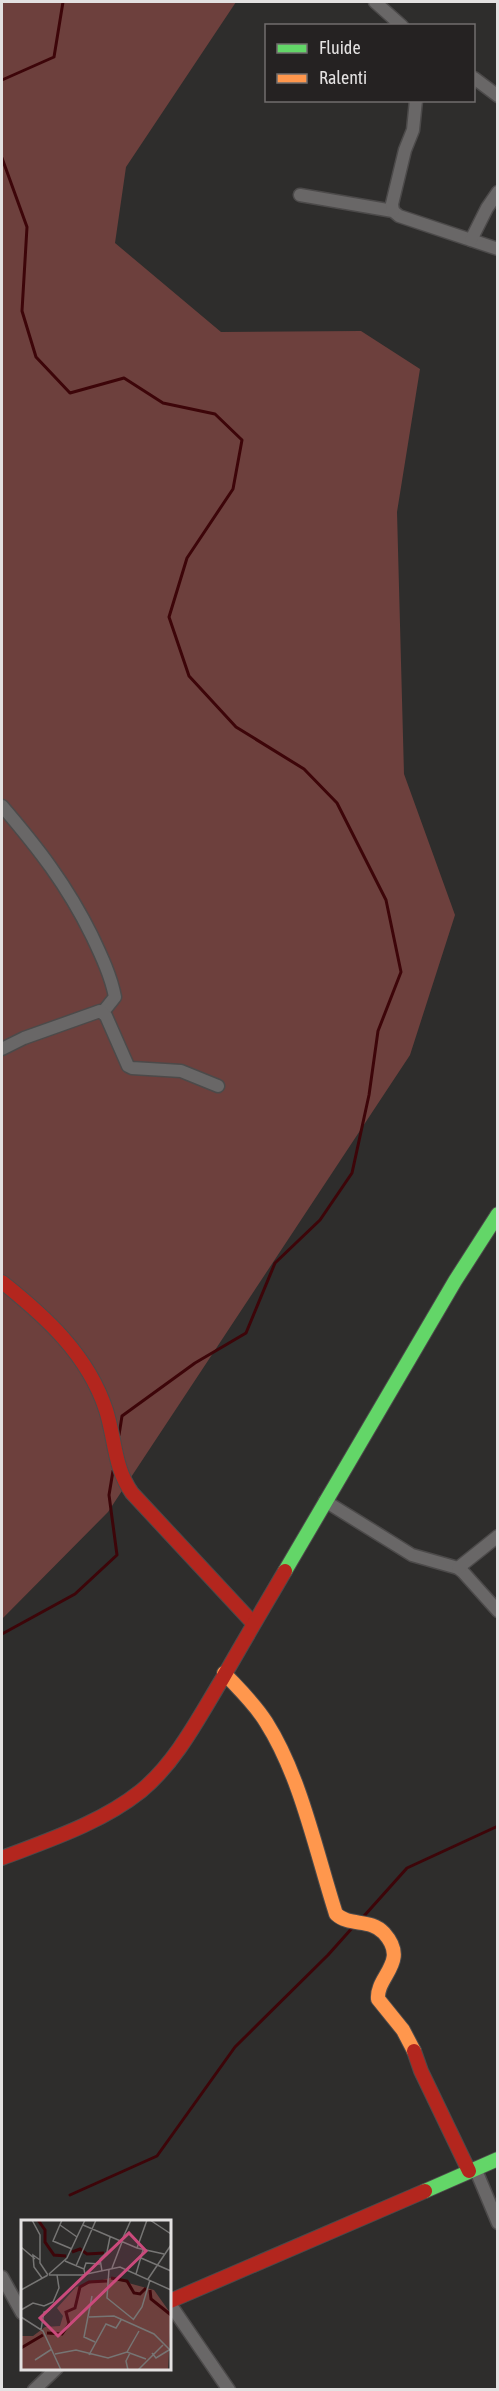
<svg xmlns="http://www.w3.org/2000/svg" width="499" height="2391" viewBox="0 0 499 2391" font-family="'Asap Condensed',sans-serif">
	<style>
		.green { fill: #6d403d }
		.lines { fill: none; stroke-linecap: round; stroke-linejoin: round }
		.stream { stroke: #3d0509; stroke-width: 3 }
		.street-casing { stroke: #4c4a4a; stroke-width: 15 }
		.fast-casing { stroke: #4c4a4a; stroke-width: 16 }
		.slow-casing { stroke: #4c4a4a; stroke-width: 16 }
		.jam-casing { stroke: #4c4a4a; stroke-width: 16 }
		.street { stroke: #696767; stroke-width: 12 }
		.fast { stroke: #63d668; stroke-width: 14 }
		.slow { stroke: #ff974d; stroke-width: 14 }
		.jam { stroke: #b3261e; stroke-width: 14 }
		.inset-river { fill: none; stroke: #3d0509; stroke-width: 3 }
		.inset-road { fill: none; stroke: #767574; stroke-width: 1.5 }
		.view { fill: #ca4a7c; fill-opacity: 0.15; stroke: #ca4a7c; stroke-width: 3 }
		.inset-edge { fill: none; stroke: #e3e1e1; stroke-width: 3 }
	</style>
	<rect width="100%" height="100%" fill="#2e2d2c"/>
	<polygon class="green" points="2,2 236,2 126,167 115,243 221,332 361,331 420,369 397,512 404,774 455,915 410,1055 108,1512 2,1619"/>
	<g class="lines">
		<g class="stream">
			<polyline points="2,80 54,57 63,2"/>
			<polyline points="2,158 27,227 22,311 36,357 70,393 124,378 163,403 215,414 242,440 233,489 187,558 169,617 189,676 236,727 304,769 337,803 386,900 401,972 378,1031 369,1095 352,1173 320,1220 275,1263 246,1333 195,1363 122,1416 119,1435"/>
			<polyline points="2,1634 75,1594 117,1555 109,1495 113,1471"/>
			<polyline points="364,1916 407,1868 498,1826"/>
			<polyline points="70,2195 157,2156 235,2047 328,1955 353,1927"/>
		</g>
		<g class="street-casing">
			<g id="street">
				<polyline points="375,2 402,26"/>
				<polyline points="474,78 498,96"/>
				<polyline points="300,195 393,211 399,216 498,249"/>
				<polyline points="393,211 392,204 405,150 413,130 416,100"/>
				<polyline points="471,240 487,208 498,192"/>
				<path d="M2,806C38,848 67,885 92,936C101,955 111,976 115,997L103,1012"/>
				<polyline points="2,1049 24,1038 100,1011 106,1016 128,1066 132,1068 181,1071 218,1086"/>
				<polyline points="325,1501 412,1555 458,1568 463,1572 498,1611"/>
				<polyline points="458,1568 498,1536"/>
				<polyline points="475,2168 498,2223"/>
				<polyline points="2,2277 22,2313"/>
				<polyline points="170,2304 229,2390"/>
				<polyline points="34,2390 57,2368"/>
			</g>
		</g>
		<g class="fast-casing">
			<g id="fast">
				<polyline points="285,1571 455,1281 498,1214"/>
				<polyline points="425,2191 498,2159"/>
			</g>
		</g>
		<g class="slow-casing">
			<path id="slow" d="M224,1673C239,1689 255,1704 266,1722C301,1777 316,1852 336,1914C350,1927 370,1918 384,1933C410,1962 376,1976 378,1999L403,2030L414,2051"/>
		</g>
		<g class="jam-casing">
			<g id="jam">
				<path d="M2,1282C46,1317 88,1355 106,1410C115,1438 114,1468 132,1493L253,1623"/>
				<path d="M2,1858C49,1840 101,1823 141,1791C176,1762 198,1719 221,1681C242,1644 264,1607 285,1571"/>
				<polyline points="414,2051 421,2071 469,2171"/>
				<polyline points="170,2301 425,2191"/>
			</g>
		</g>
		<use href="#street" class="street"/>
		<use href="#fast" class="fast"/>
		<use href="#slow" class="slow"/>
		<use href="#jam" class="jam"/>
	</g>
	<g transform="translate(21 2220)">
		<rect width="150" height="150" fill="#2e2d2c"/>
		<path d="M89,58L133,70L150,94L147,150H0V116H12L24,107L39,106L42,96L36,88L55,67Z" fill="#6d403d"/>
		<path class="inset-river" d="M17,0L24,10V22L33,35L45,36M51,32L59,29L66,34L83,33M90,58L106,61L113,73L119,74L125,68M129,70L130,79L150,95M26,113L41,114L48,104L45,92L54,88L59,67L68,62L86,61M0,128L22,115"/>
		<path class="inset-road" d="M11,0L19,15V43L27,55M41,0L32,21L51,29M129,0L150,14M39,5L56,17M62,5L116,28L143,34M100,22L110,0M0,27L14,39M116,28L126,0M120,38L150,51M19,40L12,35L13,47L21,58M44,41L63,49L64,55M55,46L75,0M91,48L101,22M63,49L65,43L79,44M88,49L86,78L112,99M81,51L79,39L86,32L89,17M28,54L46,38L64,0M115,54L122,30M28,55H61L99,47L150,70M127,59L150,25M0,70L27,55M71,76L63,117L74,122M0,90L12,83L23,86L32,82L38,68L36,55M0,97L22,111L40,150M68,97L93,96L133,114L150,131M112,100L121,87L129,60M20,110L23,92L29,90M106,132L118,111M131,133L135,138L148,130M34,134L55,130L87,138L106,132L125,139M68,135L85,104L95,108L100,100M14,140L31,129M107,150L105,141L109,133M117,150L142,125"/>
		<path class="view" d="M108,13L125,31L37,116L19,98Z"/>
		<rect width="150" height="150" class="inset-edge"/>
	</g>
	<rect width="499" height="2391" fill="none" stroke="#e3e1e1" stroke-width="6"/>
	<rect x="265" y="24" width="210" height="78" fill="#252222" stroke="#716e6e" stroke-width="1.5"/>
	<rect x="277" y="44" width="30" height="9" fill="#63d668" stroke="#716e6e" stroke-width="1.5"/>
	<text x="319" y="54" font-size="18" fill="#e3e1e1">Fluide</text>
	<rect x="277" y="74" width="30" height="9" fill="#ff974d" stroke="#716e6e" stroke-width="1.5"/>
	<text x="319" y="84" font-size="18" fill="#e3e1e1">Ralenti</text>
</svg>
